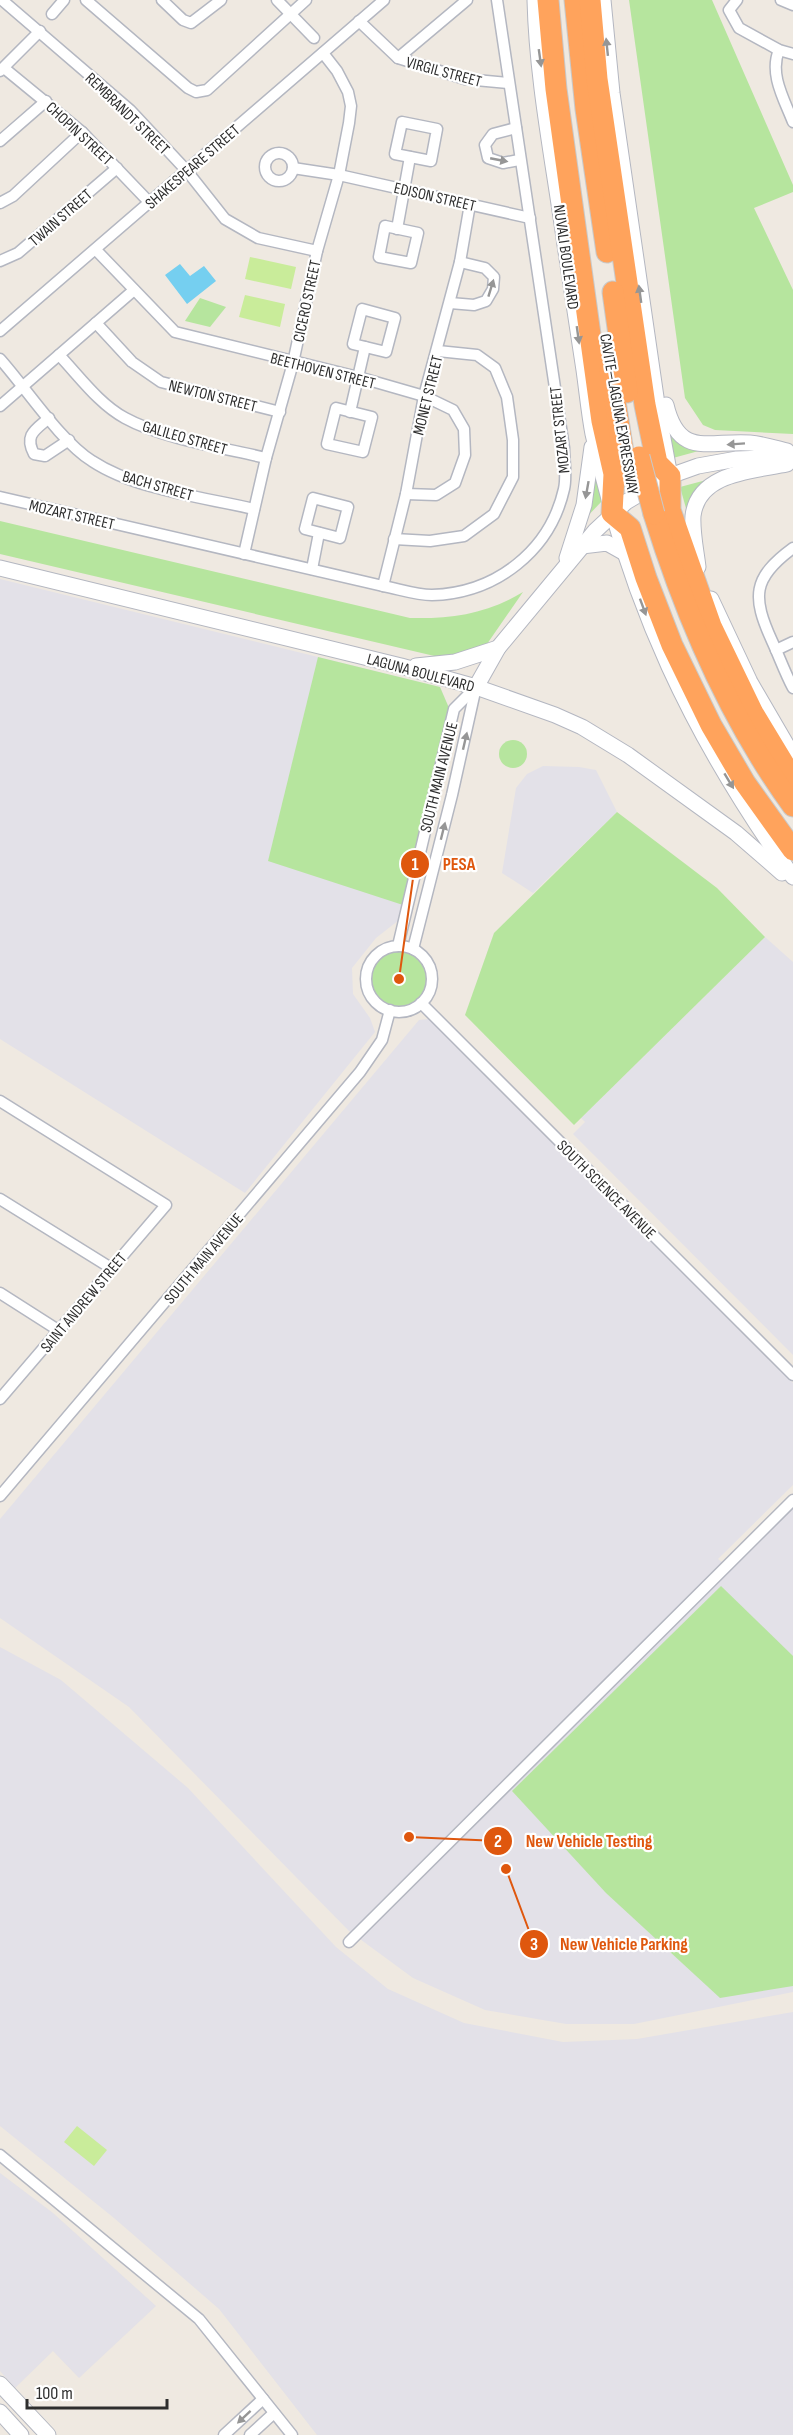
<svg xmlns="http://www.w3.org/2000/svg" width="793" height="2435" viewBox="0 0 793 2435" font-family="'Sofia Sans Condensed',sans-serif">
	<style>
		.industrial { fill: #e3e1e8 }
		.green { fill: #b6e59e }
		.pitch { fill: #c9ec9a }
		.water { fill: #75cff0 }
		.lines { fill: none; stroke-linecap: round; stroke-linejoin: round }
		.minor-casing { stroke: #b4b7c1; stroke-width: 13 }
		.secondary-casing { stroke: #b4b7c1; stroke-width: 17 }
		.motorway-casing { stroke: #c9c9c9; stroke-width: 23 }
		.minor { stroke: #fff; stroke-width: 10 }
		.secondary { stroke: #fff; stroke-width: 15 }
		.motorway { stroke: #ffa35c; stroke-width: 21 }
		.motorway-bridge-casing { stroke: #c9c9c9; stroke-width: 23; stroke-linecap: butt }
		.motorway-bridge { stroke: #ffa35c; stroke-width: 21 }
		.oneway { fill: #969696 }
		.labels { text-anchor: middle; stroke-width: 4.5; stroke-linejoin: round; paint-order: stroke }
		.street-label { font-size: 16px; fill: #2e2e2e; stroke: #fff }
		.leader { fill: none; stroke: #df570e; stroke-width: 2 }
		.callout-dot { fill: #df570e; stroke: #fff; stroke-width: 2 }
		.mark-label { font-size: 18px; text-anchor: middle; font-weight: bold; fill: #fff }
		.callout-label { font-size: 18px; text-anchor: middle; font-weight: bold; fill: #df570e; stroke: #fff; stroke-width: 4.5; stroke-linejoin: round; paint-order: stroke }
	</style>
	<rect width="100%" height="100%" fill="#efe9e1"/>
	<g class="industrial">
		<polygon points="0,579 440,687 449,708 399,920 376,938 352,968 353,994 370,1018 375,1032 245,1193 0,1039"/>
		<polygon points="543,766 579,767 596,770 617,812 533,893 502,873 516,788 527,774"/>
		<polygon points="765,937 793,962 793,1355 573,1134 585,1122 581,1118"/>
		<polygon points="437,1018 793,1383 793,1485 718,1559 729,1568 793,1507 793,1992 634,2024 566,2024 485,2010 413,1978 349,1931 129,1707 0,1618 0,1519 419,1020"/>
		<polygon points="0,1647 61,1680 188,1788 336,1947 388,1989 464,2023 563,2042 637,2039 793,2012 793,2435 317,2435 219,2309 114,2218 0,2126"/>
		<polygon points="0,2173 53,2213 156,2306 79,2378 53,2351 15,2388 0,2371"/>
	</g>
	<g class="green">
		<polygon points="629,0 712,0 793,185 793,192 754,208 793,290 793,434 715,430 703,425 685,398"/>
		<polygon points="200,298 226,307 210,327 185,321"/>
		<polygon points="664,418 706,449 673,458"/>
		<polygon points="595,464 603,500 581,523"/>
		<polygon points="710,479 689,519 680,487"/>
		<path d="M0,521L410,618C451,619 487,614 523,592L487,644L476,652L443,658L0,554Z"/>
		<polygon points="318,657 440,687 449,708 403,905 268,861"/>
		<circle cx="513" cy="754" r="14"/>
		<polygon points="617,812 717,888 765,937 574,1125 465,1015 494,933"/>
		<circle cx="399" cy="979" r="28"/>
		<polygon points="721,1586 793,1656 793,1986 720,1998 606,1893 512,1791"/>
	</g>
	<g class="pitch">
		<polygon points="250,257 296,267 291,289 245,279"/>
		<polygon points="245,295 285,304 280,327 239,317"/>
		<polygon points="77,2126 107,2150 94,2166 64,2142"/>
	</g>
	<polygon class="water" points="180,264 190,276 204,266 216,281 187,304 165,275"/>
	<g class="lines">
		<g class="minor-casing">
			<g id="minor">
				<polyline points="2,0 130,110 187,171 225,219 258,238 317,251"/>
				<polyline points="86,0 188,88 196,92 207,90 306,0"/>
				<polyline points="162,0 183,20 191,23 221,0"/>
				<polyline points="277,0 314,38"/>
				<polyline points="737,0 729,10 739,28 779,50 793,54"/>
				<polyline points="781,0 793,5"/>
				<polyline points="52,14 64,0"/>
				<polyline points="359,21 398,58 465,79 508,83"/>
				<path d="M779,50C769,74 784,99 793,122"/>
				<polyline points="398,58 467,0"/>
				<polyline points="4,68 82,132 150,203"/>
				<polyline points="0,71 40,31"/>
				<polygon points="402,122 437,129 431,161 395,154"/>
				<polyline points="516,128 493,134 485,145 488,158 503,163 519,160"/>
				<polyline points="0,141 46,101"/>
				<circle cx="279" cy="167" r="14"/>
				<polyline points="293,168 339,175 530,218"/>
				<polyline points="0,203 13,196 82,132"/>
				<polygon points="385,226 418,233 411,263 379,257"/>
				<polyline points="397,229 410,157"/>
				<polyline points="96,250 175,332 358,377 424,396 453,410 464,429 465,455 455,483 436,495 406,494"/>
				<polyline points="0,261 18,253 117,168"/>
				<polyline points="450,303 474,305 486,301 493,289 494,277 485,268 460,262"/>
				<polygon points="362,309 395,318 386,352 353,344"/>
				<polyline points="96,323 132,362 161,382 280,412"/>
				<polyline points="0,331 384,0"/>
				<path d="M59,355C79,376 99,404 125,418C161,438 224,448 266,458"/>
				<path d="M0,359C26,388 61,442 92,461C136,490 203,497 254,509"/>
				<polyline points="0,406 134,290"/>
				<polygon points="336,408 372,417 363,452 327,444"/>
				<polyline points="350,412 365,347"/>
				<path d="M49,418C35,430 24,435 34,454L45,456L69,440"/>
				<path d="M0,497L383,586C399,589 416,595 432,595C496,593 550,551 564,489C567,476 564,461 564,448L497,0"/>
				<polygon points="313,498 348,507 340,538 305,529"/>
				<polyline points="394,539 430,541 464,536 494,514 513,477 513,440 507,397 495,368 477,355 438,351"/>
				<path d="M793,548C752,578 752,597 772,641C779,656 785,673 793,688"/>
				<polyline points="244,554 266,458 293,363 317,251 339,175 349,123 351,106 348,92 337,71 323,53"/>
				<polyline points="312,569 319,533"/>
				<polyline points="383,586 406,494 424,396 460,262 470,204"/>
				<polyline points="776,650 793,642"/>
				<polyline points="398,946 454,709 476,687"/>
				<circle cx="399" cy="979" r="33"/>
				<polyline points="413,949 452,795 476,687"/>
				<polyline points="421,1003 793,1375"/>
				<polyline points="0,1101 166,1205 0,1399"/>
				<polyline points="0,1199 111,1268"/>
				<polyline points="0,1293 58,1330"/>
				<polyline points="0,1496 360,1072 382,1040 390,1010"/>
				<polyline points="349,1942 793,1500"/>
				<polyline points="0,2155 199,2319 292,2435"/>
				<polyline points="224,2435 263,2399"/>
				<polyline points="250,2435 274,2413"/>
			</g>
		</g>
		<g class="secondary-casing">
			<g id="secondary">
				<path d="M535,0C537,82 554,164 565,245C571,287 578,328 584,370C587,391 589,413 593,434C630,604 692,736 793,877"/>
				<polyline points="603,0 612,93 658,411 669,471"/>
				<path d="M666,405C679,459 709,440 750,443C762,444 775,448 787,451"/>
				<polyline points="582,546 607,543 623,552"/>
				<polyline points="567,558 584,505 592,447"/>
				<path d="M698,567C696,550 692,532 693,516C698,472 754,471 787,464"/>
				<polyline points="0,568 401,666 476,687 555,715 582,727 628,755 736,833 782,873"/>
				<polyline points="711,599 750,682 793,756"/>
				<polyline points="416,666 455,662 498,648"/>
				<polyline points="476,687 498,648 595,531 626,502 670,476 698,466 737,459 793,457"/>
				<polyline points="0,2384 48,2435"/>
				<polyline points="0,2412 21,2435"/>
			</g>
		</g>
		<g class="motorway-casing">
			<g id="motorway">
				<polyline points="548,0 556,89 602,421 614,474 612,513 630,528 646,578 672,645 711,725 745,783 793,850"/>
				<polyline points="575,0 586,109 607,252"/>
				<polyline points="590,0 597,79 645,405 657,463 670,476 670,510 711,626 753,713 793,779"/>
				<polyline points="613,292 627,392"/>
				<polyline points="610,370 623,452"/>
				<path d="M654,514C686,617 729,718 793,806"/>
			</g>
		</g>
		<use href="#minor" class="minor"/>
		<use href="#secondary" class="secondary"/>
		<use href="#motorway" class="motorway"/>
		<g class="motorway-bridge-casing">
			<polyline id="motorway-bridge" points="639,457 654,514"/>
		</g>
		<use href="#motorway-bridge" class="motorway-bridge"/>
	</g>
	<defs><path id="oneway-solid" d="M-6-.8H1V-3.2L6.5 0L1 3.2V.8H-6Z" transform="scale(1.5)"/></defs>
	<g class="oneway">
		<use href="#oneway-solid" transform="translate(607 47) rotate(-96)"/>
		<use href="#oneway-solid" transform="translate(540 58) rotate(82)"/>
		<use href="#oneway-solid" transform="translate(499 160) rotate(11)"/>
		<use href="#oneway-solid" transform="translate(491 288) rotate(-73)"/>
		<use href="#oneway-solid" transform="translate(640 294) rotate(-98)"/>
		<use href="#oneway-solid" transform="translate(578 335) rotate(82)"/>
		<use href="#oneway-solid" transform="translate(736 444) rotate(176)"/>
		<use href="#oneway-solid" transform="translate(587 490) rotate(100)"/>
		<use href="#oneway-solid" transform="translate(643 607) rotate(70)"/>
		<use href="#oneway-solid" transform="translate(465 741) rotate(-77)"/>
		<use href="#oneway-solid" transform="translate(729 781) rotate(59)"/>
		<use href="#oneway-solid" transform="translate(443 831) rotate(-76)"/>
		<use href="#oneway-solid" transform="translate(244 2417) rotate(137)"/>
	</g>
	<g class="labels">
		<g class="street-label">
			<text transform="translate(444 71) rotate(15)" y="6">VIRGIL STREET</text>
			<text transform="translate(128 113) rotate(44)" y="6">REMBRANDT STREET</text>
			<text transform="translate(80 133) rotate(43)" y="6">CHOPIN STREET</text>
			<text transform="translate(192 166) rotate(-41)" y="6">SHAKESPEARE STREET</text>
			<text transform="translate(435 196) rotate(13)" y="6">EDISON STREET</text>
			<text transform="translate(60 217) rotate(-41)" y="6">TWAIN STREET</text>
			<text transform="translate(567 257) rotate(82)" y="6">NUVALI BOULEVARD</text>
			<text transform="translate(306 301) rotate(-78)" y="6">CICERO STREET</text>
			<text transform="translate(323 370) rotate(14)" y="6">BEETHOVEN STREET</text>
			<text transform="translate(213 395) rotate(14)" y="6">NEWTON STREET</text>
			<text transform="translate(427 395) rotate(-76)" y="6">MONET STREET</text>
			<text transform="translate(620 414) rotate(80)" y="6">CAVITE–LAGUNA EXPRESSWAY</text>
			<text transform="translate(559 430) rotate(-96)" y="6">MOZART STREET</text>
			<text transform="translate(185 437) rotate(16)" y="6">GALILEO STREET</text>
			<text transform="translate(158 485) rotate(16)" y="6">BACH STREET</text>
			<text transform="translate(72 514) rotate(13)" y="6">MOZART STREET</text>
			<text transform="translate(421 672) rotate(15)" y="6">LAGUNA BOULEVARD</text>
			<text transform="translate(438 777) rotate(-76)" y="6">SOUTH MAIN AVENUE</text>
			<text transform="translate(607 1189) rotate(45)" y="6">SOUTH SCIENCE AVENUE</text>
			<text transform="translate(203 1258) rotate(-50)" y="6">SOUTH MAIN AVENUE</text>
			<text transform="translate(83 1302) rotate(-50)" y="6">SAINT ANDREW STREET</text>
		</g>
	</g>
	<path class="leader" d="M399 979L415 864M409 1837L498 1841M506 1869L534 1944"/>
	<g class="callout-dot">
		<circle cx="399" cy="979" r="6"/>
		<circle cx="409" cy="1837" r="6"/>
		<circle cx="506" cy="1869" r="6"/>
		<circle cx="415" cy="864" r="15"/>
		<circle cx="498" cy="1841" r="15"/>
		<circle cx="534" cy="1944" r="15"/>
	</g>
	<g class="mark-label">
		<text x="415" y="870">1</text>
		<text x="498" y="1847">2</text>
		<text x="534" y="1950">3</text>
	</g>
	<g class="callout-label">
		<text x="459" y="870">PESA</text>
		<text x="589" y="1847">New Vehicle Testing</text>
		<text x="624" y="1950">New Vehicle Parking</text>
	</g>
	<path d="M27 2399v9h140v-9" fill="none" stroke="#2e2e2e" stroke-width="3"/>
	<text x="36" y="2399" font-size="18" fill="#2e2e2e" stroke="#ffffff" stroke-width="4.5" paint-order="stroke">100 m</text>
</svg>
